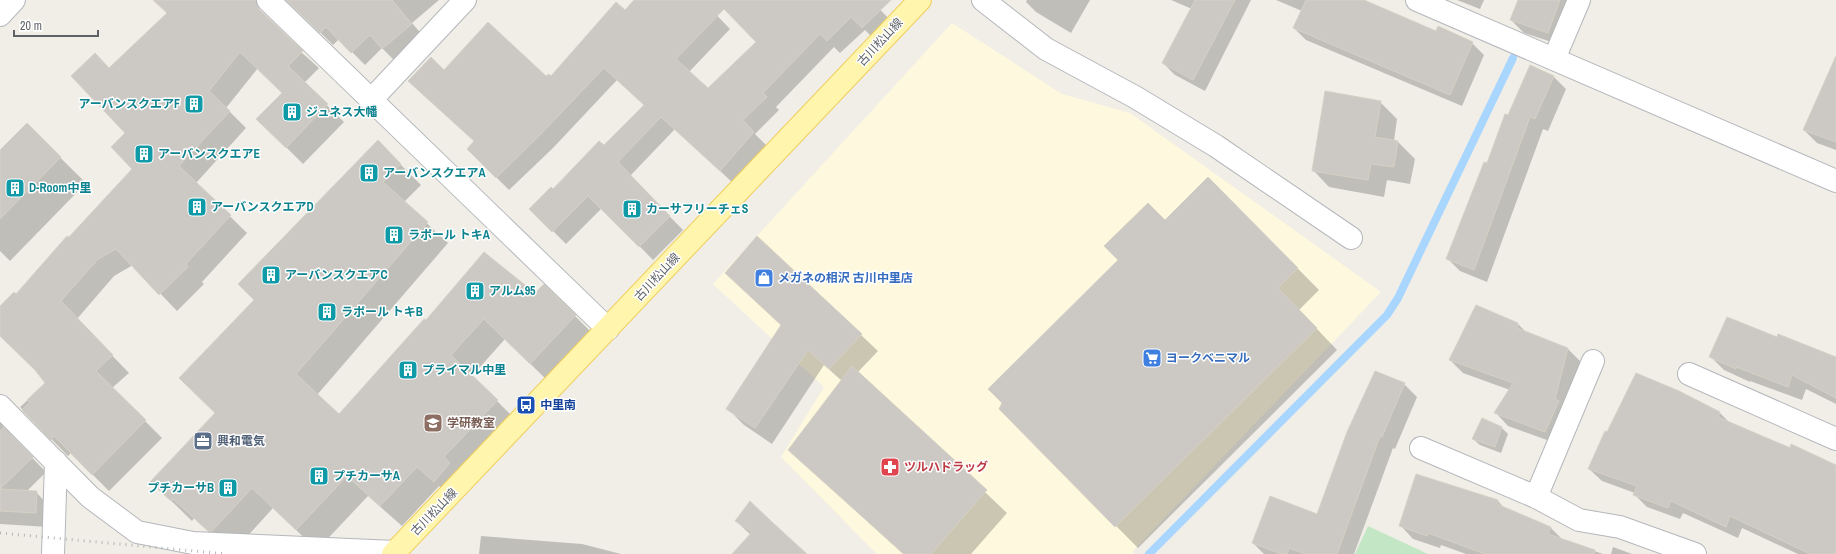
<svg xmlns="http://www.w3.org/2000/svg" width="1836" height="554" viewBox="0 0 1836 554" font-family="'Archivo Narrow','Noto Sans JP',sans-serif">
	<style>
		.commercial { fill: #fef8de }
		.green { fill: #c3e7c5 }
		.shadow { fill: #0003 }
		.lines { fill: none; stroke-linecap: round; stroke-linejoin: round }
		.stream { stroke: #a8d6ff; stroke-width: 8 }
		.building { fill: #ccc9c4; stroke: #d5d1c5; fill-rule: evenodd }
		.minor-casing { stroke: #b4b7bb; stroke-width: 24 }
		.major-casing { stroke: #f1ce5e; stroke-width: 24 }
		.minor { stroke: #fff; stroke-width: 22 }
		.major { stroke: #fff5ad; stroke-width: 22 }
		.rail { stroke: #b5b6b7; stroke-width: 3; stroke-dasharray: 1 5; stroke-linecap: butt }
		.labels { text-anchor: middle; stroke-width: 3; stroke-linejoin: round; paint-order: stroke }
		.street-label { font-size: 12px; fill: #5e6267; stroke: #fff }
		.culture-label { font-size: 12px; font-weight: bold; fill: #0d838f; stroke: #fff; text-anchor: start }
		.shop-label { font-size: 12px; font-weight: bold; fill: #366cbe; stroke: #fff; text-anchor: start }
		.transit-label { font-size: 12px; font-weight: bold; fill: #164399; stroke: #fff; text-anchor: start }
		.education-label { font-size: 12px; font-weight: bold; fill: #785e54; stroke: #fff; text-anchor: start }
		.service-label { font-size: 12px; font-weight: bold; fill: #4e5e75; stroke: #fff; text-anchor: start }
		.health-label { font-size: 12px; font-weight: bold; fill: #be3a42; stroke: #fff; text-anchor: start }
	</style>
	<rect width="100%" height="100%" fill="#f0eee7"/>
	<polygon class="commercial" points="952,23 1062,94 1130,113 1381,292 1133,551 1134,554 877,554 781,457 824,387 713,284"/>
	<polygon class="green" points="1368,526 1428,554 1355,554"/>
	<g class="shadow">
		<polygon points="165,0 243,0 319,68 304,83 344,122 303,164 275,136 283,93 258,68 226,108 246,128 196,183 247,233 202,282 204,284 177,311 133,265 114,276 77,319 129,373 112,388 162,438 109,491 71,453 68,456 20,407 46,383 37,370 0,334 0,307 16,295 134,169 109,69 168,13"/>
		<polygon points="302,0 439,0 412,23 424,37 395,61 382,48 365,65 339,39 333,45 307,19"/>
		<polygon points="635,0 702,0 730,29 689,72 708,90 757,42 718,0 871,0 893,23 875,40 865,30 840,53 834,47 776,107 779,110 755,134 766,145 733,183 675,129 630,176 683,230 653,260 602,208 566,244 531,209 604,147 645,105 617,80 553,148 509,190 468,149 475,142 409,81 444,72 551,77 625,11"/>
		<polygon points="1027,0 1090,0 1071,33 1036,12 1026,2"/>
		<polygon points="1171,0 1251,0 1205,91 1175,75 1163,63 1192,9"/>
		<polygon points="1276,0 1362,0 1436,32 1472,43 1484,55 1462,106 1306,40 1294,28 1302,11"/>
		<polygon points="1457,0 1484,0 1480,9"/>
		<polygon points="1519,0 1576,0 1561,45 1524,33 1511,20"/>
		<polygon points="1836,56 1836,150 1817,143 1804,130"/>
		<polygon points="1554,77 1566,89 1548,131 1543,129 1487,282 1460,271 1447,258 1508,116"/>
		<polygon points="1380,102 1397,119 1394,141 1398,142 1415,159 1410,184 1387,180 1384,197 1329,187 1313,170"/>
		<polygon points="27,125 86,183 10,261 0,251 0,152"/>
		<polygon points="378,142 421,185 404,202 448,243 317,395 339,415 426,322 535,294 575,316 595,336 551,384 505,339 472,376 518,422 455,502 439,486 402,526 368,496 317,550 273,508 233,552 229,551 194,518 192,521 152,482 217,413 256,300"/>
		<polygon points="1230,200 1319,290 1299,310 1337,350 1138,548 1000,409 1165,221"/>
		<polygon points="1476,306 1518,324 1527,333 1568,349 1581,362 1558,444 1508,426 1496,413 1510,390 1463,373 1450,360"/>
		<polygon points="782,326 861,335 878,351 858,372 1007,513 971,554 903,554 789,450 842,381 824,365 772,444 744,425 728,409"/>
		<polygon points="1777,339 1836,358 1836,404 1806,389 1802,400 1750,381 1750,382 1724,370 1710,356"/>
		<polygon points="1404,384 1417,397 1395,449 1393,448 1354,554 1264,554 1253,543 1318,515"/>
		<polygon points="1719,412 1730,423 1836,466 1836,554 1798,554 1742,528 1738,538 1683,513 1680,519 1647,507 1635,495 1635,493 1602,481 1589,469"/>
		<polygon points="0,419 5,430 46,472 26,492 36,492 50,507 49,527 0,524"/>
		<polygon points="1482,420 1502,428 1508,434 1501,453 1480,445 1473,439"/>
		<polygon points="1498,501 1505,509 1551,528 1563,540 1603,554 1466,554 1441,545 1440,548 1413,539 1401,526"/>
		<polygon points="736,521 806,554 749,554 751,535"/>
		<polygon points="481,536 582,544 621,554 479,554"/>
		<polygon points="1613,547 1632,554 1611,554"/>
	</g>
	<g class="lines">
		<polyline class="stream" points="1149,554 1387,315 1398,298 1513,58"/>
	</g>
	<g class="building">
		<polygon points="153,0 256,0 259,9 303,51 288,66 328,104 286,148 256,119 282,93 240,52 209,91 230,111 179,166 231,215 186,264 188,267 159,295 116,249 98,259 61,301 113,355 96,371 146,420 92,475 54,436 51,440 22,410 30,402 27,400 45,383 35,370 0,336 0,306 14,292 16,294 67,236 69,237 132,169 111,147 125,133 71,76 95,53 109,68 167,13"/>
		<polygon points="286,0 392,0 412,24 382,49 370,35 351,53 326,27 320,33"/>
		<path d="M634,0H891L862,28L851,17L827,41L820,34L763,93L767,97L743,120L754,132L720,171L661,117L618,162L670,216L639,247L588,196L552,232L529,209L551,187L553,189L599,141L604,145L644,105L604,68L540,135L496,178L467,149L474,141L408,81L431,57L444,70L488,22L546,76L549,74L551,76L616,2L625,10ZM724,9L756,42L708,88L676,59Z"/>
		<polygon points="1195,0 1235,0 1193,80 1162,63"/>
		<polygon points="1306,0 1364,0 1436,31 1438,26 1473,42 1450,95 1293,28"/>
		<polygon points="1518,0 1560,0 1548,33 1510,20"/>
		<polygon points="1836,56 1836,142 1803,130"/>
		<polygon points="1530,65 1554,76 1535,119 1530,117 1474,270 1446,259 1484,162 1487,163 1505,114 1508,115"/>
		<polygon points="1325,91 1381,101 1375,137 1398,141 1394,167 1371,164 1368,180 1312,171"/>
		<polygon points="27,123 61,157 0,219 0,150"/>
		<polygon points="378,140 401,164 383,182 428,222 296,374 339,414 424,319 426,320 484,252 535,293 544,284 576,315 530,364 484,319 451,355 498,400 444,457 450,463 434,482 417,467 380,506 347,476 296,530 252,488 212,531 208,531 173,499 171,501 150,482 215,413 179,378 254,300 238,284"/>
		<polygon points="1208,177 1298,268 1278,288 1317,328 1115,527 999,409 1002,403 988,389 1118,260 1104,246 1148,203 1165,220"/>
		<polygon points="757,236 862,334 829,369 808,350 755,428 726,409 781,325 725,273"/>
		<polygon points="1476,305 1518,323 1517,328 1568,348 1555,399 1559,401 1545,432 1494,413 1513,383 1449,360"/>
		<polygon points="1727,317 1777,337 1778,334 1836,357 1836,398 1792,375 1788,387 1736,367 1736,369 1709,357"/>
		<polygon points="852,366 987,490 931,554 904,554 788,450"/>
		<polygon points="1375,371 1405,383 1382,437 1380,436 1337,554 1305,554 1289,548 1287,554 1281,554 1252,543 1270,496 1317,514 1347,432"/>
		<polygon points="1636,373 1679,391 1720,412 1718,417 1790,448 1791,444 1836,465 1836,554 1810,554 1730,516 1726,527 1671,501 1668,508 1633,495 1637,486 1588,469 1605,431 1607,432"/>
		<polygon points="1482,418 1502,427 1495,447 1472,439"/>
		<polygon points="4,427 33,457 0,489 37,491 36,513 0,511 0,431"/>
		<polygon points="1416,474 1498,500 1497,504 1551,527 1548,534 1595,550 1594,554 1485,554 1428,533 1427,536 1399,526"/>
		<polygon points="750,501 772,522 807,554 732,554 752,532 735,521"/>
	</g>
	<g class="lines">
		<g class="minor-casing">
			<g id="minor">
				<polyline points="268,0 608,329"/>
				<polyline points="983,0 1046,49 1135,97 1216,146 1351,238"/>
				<polyline points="1417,0 1836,181"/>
				<polyline points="0,15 14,0"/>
				<polyline points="1554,59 1579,0"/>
				<polyline points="371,100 465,0"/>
				<polyline points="1689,374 1836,439"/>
				<polyline points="0,406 90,497 137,532 193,543 395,552"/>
				<polyline points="1421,448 1536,497 1579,520 1620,527 1695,554"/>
				<polyline points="1536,497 1593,361"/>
				<polyline points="53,554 56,462"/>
			</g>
		</g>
		<g class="major-casing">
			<polyline id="major" points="393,554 920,0"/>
		</g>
		<use href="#minor" class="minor"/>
		<use href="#major" class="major"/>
		<polyline class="rail" points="0,533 227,554"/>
	</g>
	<defs>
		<g id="building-square" transform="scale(1)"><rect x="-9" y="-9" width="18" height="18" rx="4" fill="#0f9aa8" stroke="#fff"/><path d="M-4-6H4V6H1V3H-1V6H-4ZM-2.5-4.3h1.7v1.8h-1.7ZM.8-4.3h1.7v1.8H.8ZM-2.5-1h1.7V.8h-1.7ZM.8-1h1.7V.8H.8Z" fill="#fff"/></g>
		<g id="shop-square" transform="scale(1)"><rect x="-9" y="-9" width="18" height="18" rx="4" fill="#3f7fe0" stroke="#fff"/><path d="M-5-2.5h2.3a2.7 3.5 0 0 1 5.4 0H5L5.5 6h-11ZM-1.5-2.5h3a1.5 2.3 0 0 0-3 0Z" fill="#fff"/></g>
		<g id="supermarket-square" transform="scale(1)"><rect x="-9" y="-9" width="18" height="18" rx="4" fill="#3f7fe0" stroke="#fff"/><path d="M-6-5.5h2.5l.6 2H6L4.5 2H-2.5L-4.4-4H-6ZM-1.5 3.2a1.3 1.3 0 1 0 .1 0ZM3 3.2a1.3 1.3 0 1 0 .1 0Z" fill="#fff"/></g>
		<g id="bus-square" transform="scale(1)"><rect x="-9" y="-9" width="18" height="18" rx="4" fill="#1a4fb4" stroke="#fff"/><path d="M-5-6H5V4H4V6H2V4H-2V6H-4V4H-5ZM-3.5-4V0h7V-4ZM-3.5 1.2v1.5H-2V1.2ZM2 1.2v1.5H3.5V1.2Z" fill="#fff"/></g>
		<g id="school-square" transform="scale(1)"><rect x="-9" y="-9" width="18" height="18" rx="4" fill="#8d6e63" stroke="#fff"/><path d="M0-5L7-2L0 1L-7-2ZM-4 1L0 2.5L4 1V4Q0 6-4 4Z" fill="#fff"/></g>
		<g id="office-square" transform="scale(1)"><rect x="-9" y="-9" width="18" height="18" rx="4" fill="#5c6f8a" stroke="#fff"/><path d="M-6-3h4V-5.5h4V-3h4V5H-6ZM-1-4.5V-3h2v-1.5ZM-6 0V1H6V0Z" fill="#fff"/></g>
		<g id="pharmacy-square" transform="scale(1)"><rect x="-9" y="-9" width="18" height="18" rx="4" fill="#e0444e" stroke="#fff"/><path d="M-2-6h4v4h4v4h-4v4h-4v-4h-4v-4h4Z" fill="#fff"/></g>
	</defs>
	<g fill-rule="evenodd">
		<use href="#building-square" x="194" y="104"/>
		<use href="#building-square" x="292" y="112"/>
		<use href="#building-square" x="144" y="154"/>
		<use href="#building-square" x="369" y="173"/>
		<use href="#building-square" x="15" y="188"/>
		<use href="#building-square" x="197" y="207"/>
		<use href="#building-square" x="632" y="209"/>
		<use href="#building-square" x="394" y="235"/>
		<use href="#building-square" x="271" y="275"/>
		<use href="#shop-square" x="764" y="278"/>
		<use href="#building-square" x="475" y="291"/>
		<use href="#building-square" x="327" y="312"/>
		<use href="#supermarket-square" x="1152" y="358"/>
		<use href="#building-square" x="408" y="370"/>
		<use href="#bus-square" x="526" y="405"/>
		<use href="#school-square" x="433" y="423"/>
		<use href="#office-square" x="203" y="441"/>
		<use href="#pharmacy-square" x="890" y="467"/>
		<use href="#building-square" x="319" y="476"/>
		<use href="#building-square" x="228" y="488"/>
	</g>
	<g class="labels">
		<g class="street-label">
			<text transform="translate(880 42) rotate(-47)" y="4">古川松山線</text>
			<text transform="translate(657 277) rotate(-47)" y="4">古川松山線</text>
			<text transform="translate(434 512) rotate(-46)" y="4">古川松山線</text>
		</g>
		<g class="culture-label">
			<text x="180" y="108" text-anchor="end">アーバンスクエアF</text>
			<text x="306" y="116">ジュネス大幡</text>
			<text x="158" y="158">アーバンスクエアE</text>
			<text x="383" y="177">アーバンスクエアA</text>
			<text x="29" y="192">D-Room中里</text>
			<text x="211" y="211">アーバンスクエアD</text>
			<text x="646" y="213">カーサフリーチェS</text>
			<text x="408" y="239">ラポール トキA</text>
			<text x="285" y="279">アーバンスクエアC</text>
			<text x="489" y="295">アルム95</text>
			<text x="341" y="316">ラポール トキB</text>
			<text x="422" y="374">プライマル中里</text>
			<text x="333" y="480">プチカーサA</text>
			<text x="214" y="492" text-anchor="end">プチカーサB</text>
		</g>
		<g class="shop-label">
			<text x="778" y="282">メガネの相沢 古川中里店</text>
			<text x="1166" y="362">ヨークベニマル</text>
		</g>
		<g class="transit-label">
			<text x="540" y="409">中里南</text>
		</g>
		<g class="education-label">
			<text x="447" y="427">学研教室</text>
		</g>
		<g class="service-label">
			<text x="217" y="445">興和電気</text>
		</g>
		<g class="health-label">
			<text x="904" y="471">ツルハドラッグ</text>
		</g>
	</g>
	<path d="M14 30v6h84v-6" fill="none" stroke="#5e6267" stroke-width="2"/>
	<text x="20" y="30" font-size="12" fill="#5e6267" stroke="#ffffff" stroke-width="3" paint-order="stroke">20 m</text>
</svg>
